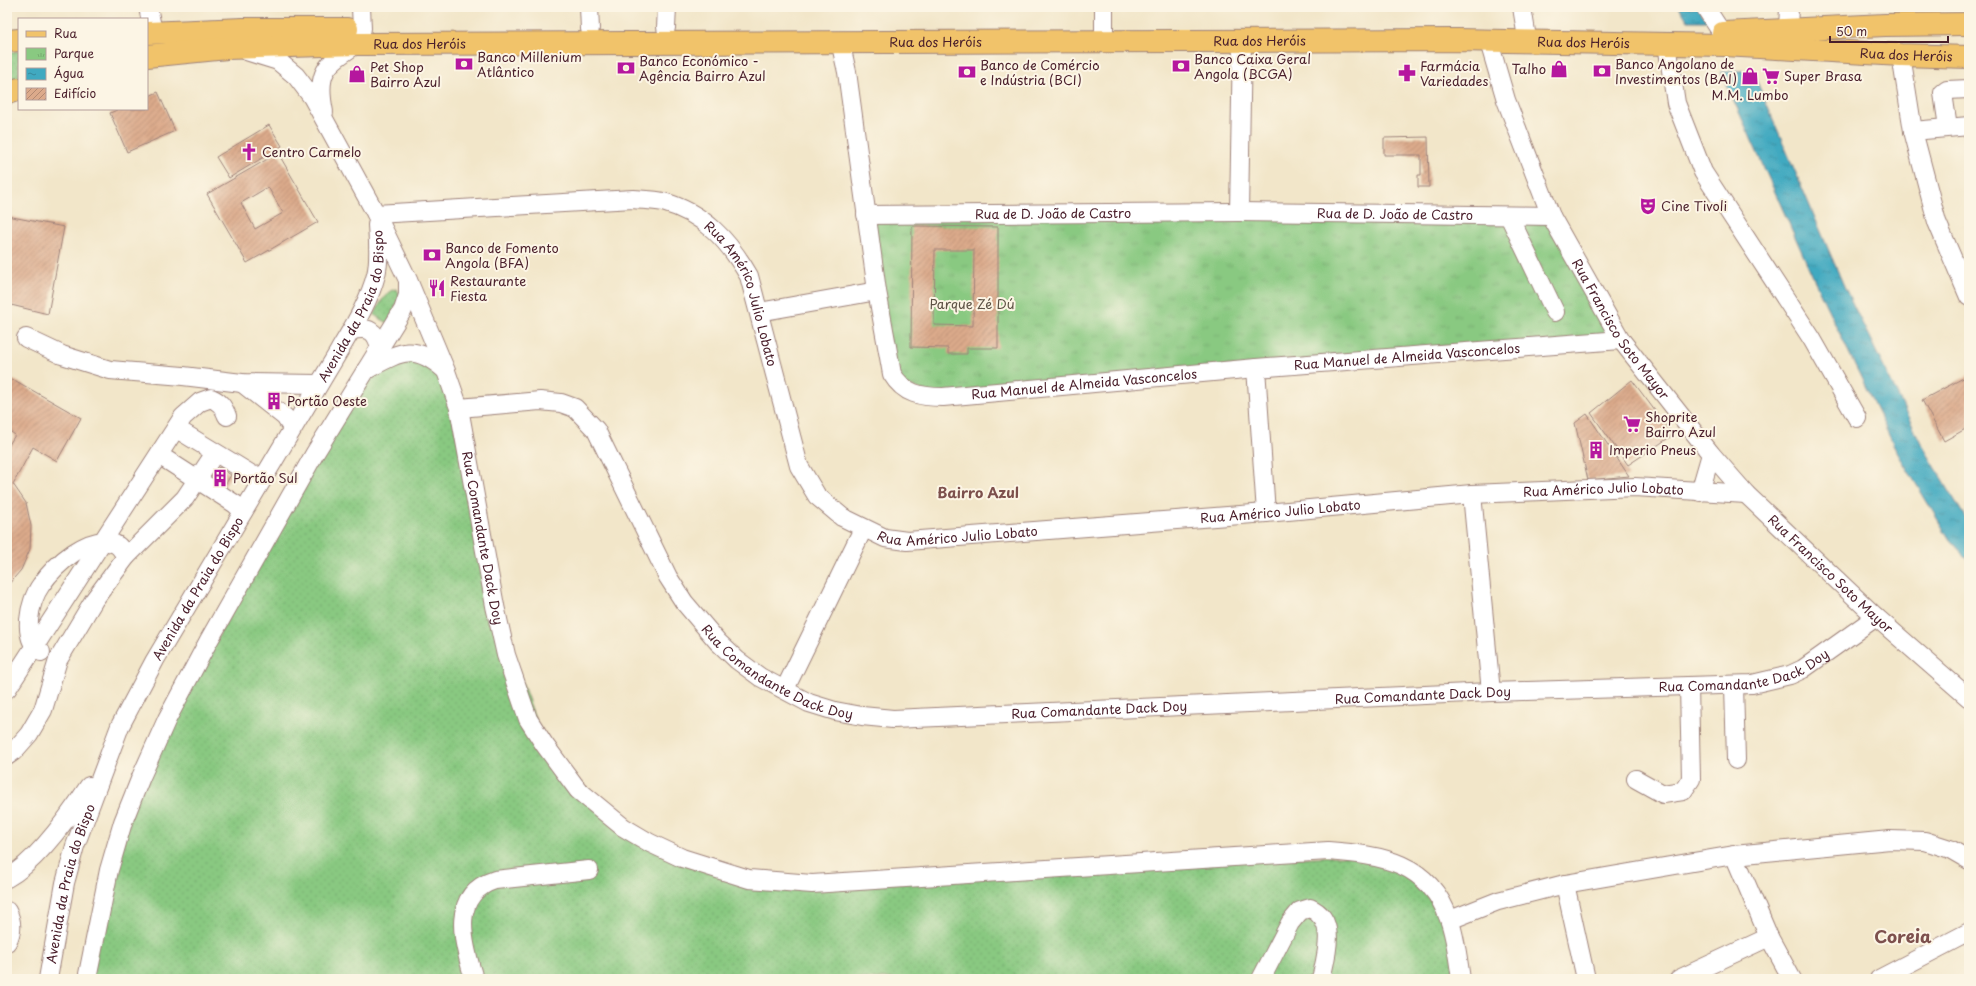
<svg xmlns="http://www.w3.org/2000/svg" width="1976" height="986" viewBox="0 0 1976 986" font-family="'Playpen Sans',sans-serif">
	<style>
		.grass { fill: url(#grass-dots); stroke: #6a7456 }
		.park { fill: url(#park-tufts); stroke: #6a7456 }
		.water { fill: url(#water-ripples); stroke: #456476 }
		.building { fill: url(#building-hatch); fill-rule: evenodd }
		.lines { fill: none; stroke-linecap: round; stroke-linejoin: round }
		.minor-casing { stroke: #9e827a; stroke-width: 20 }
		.major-casing { stroke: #9e827a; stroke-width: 24 }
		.minor { stroke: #fff; stroke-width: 18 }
		.major { stroke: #f1c36a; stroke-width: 22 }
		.labels { text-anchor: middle; stroke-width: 4; stroke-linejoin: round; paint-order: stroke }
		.street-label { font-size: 13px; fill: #4a1f2b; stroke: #fcf5e5 }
		.poi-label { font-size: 13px; fill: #4a1f2b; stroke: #fcf5e5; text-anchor: start }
		.park-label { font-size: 13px; fill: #5d5245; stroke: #fcf5e5 }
		.neighbourhood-label { font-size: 14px; font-weight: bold; fill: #7d504d; stroke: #fcf5e5 }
		.district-label { font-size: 17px; font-weight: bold; fill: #7d504d; stroke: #fcf5e5 }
	</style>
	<defs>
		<pattern id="grass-dots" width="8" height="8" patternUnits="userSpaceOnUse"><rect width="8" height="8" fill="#89c981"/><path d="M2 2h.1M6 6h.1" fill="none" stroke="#78ac70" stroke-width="1.8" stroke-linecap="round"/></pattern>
		<pattern id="park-tufts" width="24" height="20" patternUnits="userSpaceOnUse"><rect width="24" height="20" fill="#89c981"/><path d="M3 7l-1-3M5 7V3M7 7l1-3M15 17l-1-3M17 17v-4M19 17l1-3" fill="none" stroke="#78ac70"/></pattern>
		<pattern id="water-ripples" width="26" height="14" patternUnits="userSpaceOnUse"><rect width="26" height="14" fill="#40a9c0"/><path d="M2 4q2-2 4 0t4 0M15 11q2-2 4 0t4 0" fill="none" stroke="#38899c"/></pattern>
		<pattern id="building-hatch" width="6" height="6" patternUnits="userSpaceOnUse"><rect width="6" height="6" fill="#dcaa8b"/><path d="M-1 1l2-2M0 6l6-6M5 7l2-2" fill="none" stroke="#b48a72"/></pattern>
	</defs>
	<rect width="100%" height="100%" fill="#fcf5e5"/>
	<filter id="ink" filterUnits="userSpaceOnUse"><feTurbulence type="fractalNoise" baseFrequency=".025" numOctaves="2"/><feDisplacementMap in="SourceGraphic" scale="8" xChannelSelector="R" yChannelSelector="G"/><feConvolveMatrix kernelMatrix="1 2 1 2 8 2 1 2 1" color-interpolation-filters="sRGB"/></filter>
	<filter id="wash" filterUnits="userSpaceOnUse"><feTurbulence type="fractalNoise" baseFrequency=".012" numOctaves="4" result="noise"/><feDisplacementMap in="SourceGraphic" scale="16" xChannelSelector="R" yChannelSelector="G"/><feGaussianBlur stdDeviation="0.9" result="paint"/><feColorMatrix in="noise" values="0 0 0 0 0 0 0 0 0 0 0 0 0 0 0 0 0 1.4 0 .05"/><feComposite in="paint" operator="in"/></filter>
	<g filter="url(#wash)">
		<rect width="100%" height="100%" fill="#f2e6c9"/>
		<g class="grass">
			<polygon points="19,51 19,79 7,82 7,52"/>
			<path d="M396,289L401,295L388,323L374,315C380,305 384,291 396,289Z"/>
			<polygon points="398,354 441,367 495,606 544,744 623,827 749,879 1366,855 1434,889 1461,979 87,979 141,777 365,370"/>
		</g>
		<polygon class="park" points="866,215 1551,216 1621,340 943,397 897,382"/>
		<g class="water">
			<polygon points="1679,7 1698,7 1707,21 1688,21"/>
			<polygon points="1752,70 1844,286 1921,443 1969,524 1969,560 1950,540 1898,454 1822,297 1721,72"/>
		</g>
		<g id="blocks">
			<g class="building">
				<polygon points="158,92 175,131 127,152 110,113 119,109 147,109 147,97"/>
				<polygon points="269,125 282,146 229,178 216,157"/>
				<polygon points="1428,137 1429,187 1418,187 1418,175 1421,175 1421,155 1384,155 1384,138"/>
				<path d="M278,153L318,222L247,263L207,194ZM268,187L283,213L255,229L241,203Z"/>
				<polygon points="7,216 64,227 48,314 7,304"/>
				<path d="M912,226L998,227V348H967V354H948V348L911,347ZM935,250H974L973,326L934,325Z"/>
				<polygon points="1969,375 1969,427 1944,441 1922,400"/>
				<polygon points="7,379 16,381 81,418 57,461 33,447 13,484 26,503 31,526 30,549 21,570 7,586 7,448 15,435 7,429"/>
				<polygon points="1632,380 1673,435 1628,465 1591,413"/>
				<polygon points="1587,414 1629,476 1588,480 1575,423"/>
				<polygon points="219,467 231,475 222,490 209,481"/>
			</g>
		</g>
	</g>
	<g filter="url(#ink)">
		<use href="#blocks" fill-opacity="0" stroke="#9e827a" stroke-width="1"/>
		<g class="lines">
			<g class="minor-casing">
				<g id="minor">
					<polyline points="148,7 153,32"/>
					<polyline points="361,7 362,29"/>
					<polyline points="589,7 590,29"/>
					<polyline points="1104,7 1104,30"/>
					<polyline points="1522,7 1526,32"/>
					<polyline points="1705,7 1722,33"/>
					<polyline points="666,28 667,7"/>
					<polyline points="1788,29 1789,7"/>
					<path id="s1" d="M840,41L847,72L877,291L892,374C904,394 921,397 943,397L1256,368L1621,340"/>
					<path id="s2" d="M1489,42L1506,100L1551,216L1621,340L1711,454L1746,494L1876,617L1969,698"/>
					<polyline points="1667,44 1676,103 1703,172 1812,339 1857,418"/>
					<path id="s3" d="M246,51L278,61L296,76L312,97L376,214L408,280L446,371L459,408L495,606L506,655L528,719L544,744L578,790L623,827L650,843L682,858L749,879L812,884L1328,851C1382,855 1429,862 1449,919C1456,938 1458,960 1461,979"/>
					<polyline points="1901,55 1913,131 1937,222 1969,297"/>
					<path d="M324,112C316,72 325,65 357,44"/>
					<polyline points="1948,127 1943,93 1947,90 1969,89"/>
					<polyline points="1913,131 1969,126"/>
					<polyline points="1239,212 1242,41"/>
					<path id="s4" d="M376,214L633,199C643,200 654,200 663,202C704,213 729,241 749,276L799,466L817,496L842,517L885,538L907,541L1266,513L1472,494L1635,487L1746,494"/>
					<path id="s5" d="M866,215L1239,212L1551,216"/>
					<polyline points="1509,216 1555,312"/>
					<polyline points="759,312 877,291"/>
					<path d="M352,330C369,327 375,330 380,347"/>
					<polyline points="26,338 62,355 110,370 183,376 242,383 318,384"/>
					<polyline points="1256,368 1266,513"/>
					<path d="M366,370C400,352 413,342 445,370"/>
					<polyline points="242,383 285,417 292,428"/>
					<path id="s6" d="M459,408L540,401L561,403L575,408L596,430L668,577L684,602L718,642L737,660L760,677L809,703L835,711L862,716L893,719L1491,692L1752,684L1790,675L1803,669L1876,617"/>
					<polyline points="177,429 254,476 265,475"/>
					<polyline points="159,455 235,504 243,512"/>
					<polyline points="1700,492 1711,454"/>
					<polyline points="1472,494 1491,692"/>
					<path d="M41,652C21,640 29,601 41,585C54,566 90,532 115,544C120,546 123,552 126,557"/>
					<polyline points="1734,685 1736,760"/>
					<path d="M7,689L183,417L200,402L211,398C220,402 223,406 227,416"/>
					<polyline points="785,689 863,529"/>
					<polyline points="7,756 14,751 29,734 43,710 58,660 94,600 126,557 185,498 215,453"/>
					<polyline points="1636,779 1663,794 1683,791 1691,779 1689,686"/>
					<polyline points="1734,855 1769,937 1792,979"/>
					<path d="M7,878C38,861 70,815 89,786"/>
					<polyline points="1565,884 1586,979"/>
					<path d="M7,911C13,922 13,931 7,942"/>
					<polyline points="1450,920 1498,901 1565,884 1734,855 1890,840 1925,841 1950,849 1969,860"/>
					<path id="s7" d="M48,979L65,883L75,846L120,726L155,660L339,351C353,327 369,302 376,275C380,259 378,241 377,225"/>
					<polyline points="87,979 109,870 123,822 141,777 167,719 209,640 315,453 403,310 408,295 408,281"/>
					<path d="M474,979C464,944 448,895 495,880L589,870"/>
					<path d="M1261,979L1290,923L1300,911L1310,908C1338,920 1326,956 1321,979"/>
					<polyline points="1679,979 1769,937"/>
					<polyline points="1879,979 1969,932"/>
				</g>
			</g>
			<g class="major-casing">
				<g id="major">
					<polyline points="147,33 243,29 347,29"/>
					<polyline points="1723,33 1885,25 1969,24"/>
					<polyline points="7,41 19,40"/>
					<path id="s8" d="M147,56L227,48L357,44L1457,40L1724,45L1901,55L1969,57"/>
					<polyline points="7,93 19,89"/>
				</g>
			</g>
			<use href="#minor" class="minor"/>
			<use href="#major" class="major"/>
		</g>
	</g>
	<defs>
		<g id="bank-bare" transform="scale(1.38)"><path d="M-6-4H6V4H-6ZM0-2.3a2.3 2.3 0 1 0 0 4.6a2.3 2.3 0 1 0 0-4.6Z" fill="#b5179e" stroke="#fcf5e5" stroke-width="2.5" paint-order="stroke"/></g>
		<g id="shop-bare" transform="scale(1.38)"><path d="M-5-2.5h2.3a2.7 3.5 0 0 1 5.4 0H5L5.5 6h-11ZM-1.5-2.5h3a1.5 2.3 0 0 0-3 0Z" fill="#b5179e" stroke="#fcf5e5" stroke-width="2.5" paint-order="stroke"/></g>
		<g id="pharmacy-bare" transform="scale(1.38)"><path d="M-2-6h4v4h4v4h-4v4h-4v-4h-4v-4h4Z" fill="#b5179e" stroke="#fcf5e5" stroke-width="2.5" paint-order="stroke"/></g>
		<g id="supermarket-bare" transform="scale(1.38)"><path d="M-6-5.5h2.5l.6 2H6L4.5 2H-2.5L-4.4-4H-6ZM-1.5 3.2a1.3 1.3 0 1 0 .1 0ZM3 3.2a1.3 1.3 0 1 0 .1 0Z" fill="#b5179e" stroke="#fcf5e5" stroke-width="2.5" paint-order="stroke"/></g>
		<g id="church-bare" transform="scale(1.38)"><path d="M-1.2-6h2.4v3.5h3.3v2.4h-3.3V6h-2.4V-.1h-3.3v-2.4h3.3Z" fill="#b5179e" stroke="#fcf5e5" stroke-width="2.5" paint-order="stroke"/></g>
		<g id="theatre-bare" transform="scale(1.38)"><path d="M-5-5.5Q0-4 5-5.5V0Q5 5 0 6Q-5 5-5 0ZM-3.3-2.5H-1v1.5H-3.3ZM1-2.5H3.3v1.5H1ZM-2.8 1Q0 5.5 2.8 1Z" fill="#b5179e" stroke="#fcf5e5" stroke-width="2.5" paint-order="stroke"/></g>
		<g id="restaurant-bare" transform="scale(1.38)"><path d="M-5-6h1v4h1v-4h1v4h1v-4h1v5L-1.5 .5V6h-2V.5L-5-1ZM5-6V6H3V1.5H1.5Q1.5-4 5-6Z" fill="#b5179e" stroke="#fcf5e5" stroke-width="2.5" paint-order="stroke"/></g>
		<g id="building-bare" transform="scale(1.38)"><path d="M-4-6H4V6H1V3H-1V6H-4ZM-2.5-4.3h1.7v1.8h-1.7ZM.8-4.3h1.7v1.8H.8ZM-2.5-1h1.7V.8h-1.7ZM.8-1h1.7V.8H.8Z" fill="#b5179e" stroke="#fcf5e5" stroke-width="2.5" paint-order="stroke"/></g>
	</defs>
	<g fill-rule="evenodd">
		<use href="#bank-bare" x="464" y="64"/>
		<use href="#bank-bare" x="1181" y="66"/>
		<use href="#bank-bare" x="626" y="68"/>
		<use href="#shop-bare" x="1559" y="69"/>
		<use href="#bank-bare" x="1602" y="71"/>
		<use href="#bank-bare" x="967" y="72"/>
		<use href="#pharmacy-bare" x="1407" y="73"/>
		<use href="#shop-bare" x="357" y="74"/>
		<use href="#shop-bare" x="1750" y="76"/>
		<use href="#supermarket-bare" x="1771" y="76"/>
		<use href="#church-bare" x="249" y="152"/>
		<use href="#theatre-bare" x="1648" y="206"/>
		<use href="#bank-bare" x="432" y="255"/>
		<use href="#restaurant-bare" x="437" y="288"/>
		<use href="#building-bare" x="274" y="401"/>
		<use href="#supermarket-bare" x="1632" y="424"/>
		<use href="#building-bare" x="1596" y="450"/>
		<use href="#building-bare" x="220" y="478"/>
	</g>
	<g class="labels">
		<g class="street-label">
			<text dy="5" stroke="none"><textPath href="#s8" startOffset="789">Rua dos Heróis</textPath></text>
			<text dy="5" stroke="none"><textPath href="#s8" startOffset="1113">Rua dos Heróis</textPath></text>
			<text dy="5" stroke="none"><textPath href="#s8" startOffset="1437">Rua dos Heróis</textPath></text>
			<text dy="5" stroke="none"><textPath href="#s8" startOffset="273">Rua dos Heróis</textPath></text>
			<text dy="5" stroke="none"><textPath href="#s8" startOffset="1760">Rua dos Heróis</textPath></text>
			<text dy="5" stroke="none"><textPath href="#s5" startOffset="187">Rua de D. João de Castro</textPath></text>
			<text dy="5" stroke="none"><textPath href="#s5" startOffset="529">Rua de D. João de Castro</textPath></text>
			<text dy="5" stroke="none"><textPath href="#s4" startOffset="417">Rua Américo Julio Lobato</textPath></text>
			<text dy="5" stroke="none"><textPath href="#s7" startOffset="746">Avenida da Praia do Bispo</textPath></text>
			<text dy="5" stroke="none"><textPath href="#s2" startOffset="318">Rua Francisco Soto Mayor</textPath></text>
			<text dy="5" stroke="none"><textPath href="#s1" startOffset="862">Rua Manuel de Almeida Vasconcelos</textPath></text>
			<text dy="5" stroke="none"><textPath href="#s1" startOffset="538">Rua Manuel de Almeida Vasconcelos</textPath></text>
			<text dy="5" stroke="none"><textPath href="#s4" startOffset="1437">Rua Américo Julio Lobato</textPath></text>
			<text dy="5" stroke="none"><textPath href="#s4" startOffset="1113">Rua Américo Julio Lobato</textPath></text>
			<text dy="5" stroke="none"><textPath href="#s4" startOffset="789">Rua Américo Julio Lobato</textPath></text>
			<text dy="5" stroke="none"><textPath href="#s3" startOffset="560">Rua Comandante Dack Doy</textPath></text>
			<text dy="5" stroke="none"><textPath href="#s2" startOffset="642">Rua Francisco Soto Mayor</textPath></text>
			<text dy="5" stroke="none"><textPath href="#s7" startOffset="422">Avenida da Praia do Bispo</textPath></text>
			<text dy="5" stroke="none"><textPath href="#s6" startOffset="1444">Rua Comandante Dack Doy</textPath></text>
			<text dy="5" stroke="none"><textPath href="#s6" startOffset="461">Rua Comandante Dack Doy</textPath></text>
			<text dy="5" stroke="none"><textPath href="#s6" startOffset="1120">Rua Comandante Dack Doy</textPath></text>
			<text dy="5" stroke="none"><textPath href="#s6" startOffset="796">Rua Comandante Dack Doy</textPath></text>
			<text dy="5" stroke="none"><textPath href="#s7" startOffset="98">Avenida da Praia do Bispo</textPath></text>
		</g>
		<g class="poi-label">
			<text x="477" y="62">Banco Millenium<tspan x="477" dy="15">Atlântico</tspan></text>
			<text x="1194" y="64">Banco Caixa Geral<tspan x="1194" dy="15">Angola (BCGA)</tspan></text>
			<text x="639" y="66">Banco Económico -<tspan x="639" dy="15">Agência Bairro Azul</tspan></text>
			<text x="1615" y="69">Banco Angolano de<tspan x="1615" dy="15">Investimentos (BAI)</tspan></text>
			<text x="980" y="70">Banco de Comércio<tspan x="980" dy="15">e Indústria (BCI)</tspan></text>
			<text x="1420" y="71">Farmácia<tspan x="1420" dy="15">Variedades</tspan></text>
			<text x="370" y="72">Pet Shop<tspan x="370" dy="15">Bairro Azul</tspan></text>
			<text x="1546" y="74" text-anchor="end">Talho</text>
			<text x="1784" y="81">Super Brasa</text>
			<text x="1750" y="100" text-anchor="middle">M.M. Lumbo</text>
			<text x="262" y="157">Centro Carmelo</text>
			<text x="1661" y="211">Cine Tivoli</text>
			<text x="445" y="253">Banco de Fomento<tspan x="445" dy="15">Angola (BFA)</tspan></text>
			<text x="450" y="286">Restaurante<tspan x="450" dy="15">Fiesta</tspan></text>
			<text x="287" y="406">Portão Oeste</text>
			<text x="1645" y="422">Shoprite<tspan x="1645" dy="15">Bairro Azul</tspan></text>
			<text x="1609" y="455">Imperio Pneus</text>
			<text x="233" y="483">Portão Sul</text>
		</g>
		<g class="park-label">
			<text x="972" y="309">Parque Zé Dú</text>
		</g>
		<g class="neighbourhood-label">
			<text x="978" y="498">Bairro Azul</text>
		</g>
		<g class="district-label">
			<text x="1903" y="943">Coreia</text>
		</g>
	</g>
	<rect width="1976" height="986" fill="none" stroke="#fcf5e5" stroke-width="24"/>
	<rect x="18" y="18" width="130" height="92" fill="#fcf5e5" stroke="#b59f9b"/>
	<rect x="26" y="31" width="20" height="6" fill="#f1c36a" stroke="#b59f9b"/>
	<text x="54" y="38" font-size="12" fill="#4a1f2b">Rua</text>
	<rect x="26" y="48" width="20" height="12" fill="url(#park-tufts)" stroke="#b59f9b"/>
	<text x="54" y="58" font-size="12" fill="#4a1f2b">Parque</text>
	<rect x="26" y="68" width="20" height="12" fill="url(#water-ripples)" stroke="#b59f9b"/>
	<text x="54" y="78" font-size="12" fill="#4a1f2b">Água</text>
	<rect x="26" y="88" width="20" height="12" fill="url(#building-hatch)" stroke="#b59f9b"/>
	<text x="54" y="98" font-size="12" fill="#4a1f2b">Edifício</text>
	<path d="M1830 36v6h118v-6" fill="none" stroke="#4a1f2b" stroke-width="2"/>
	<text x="1836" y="36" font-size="12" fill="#4a1f2b" stroke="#fcf5e5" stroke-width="3" paint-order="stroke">50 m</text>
</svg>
